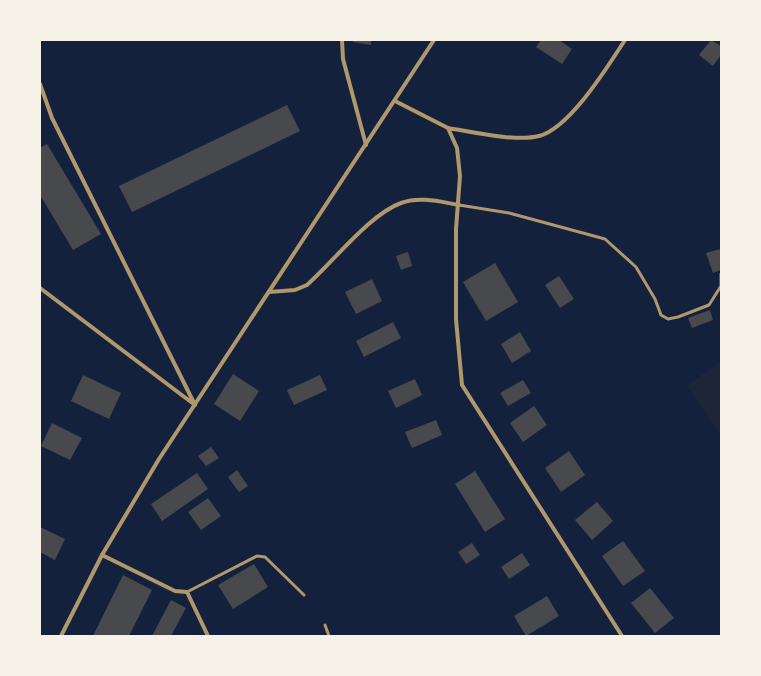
<svg xmlns="http://www.w3.org/2000/svg" width="761" height="676" viewBox="0 0 761 676" font-family="'Times New Roman',serif">
	<style>
		.green { fill: #1d2539 }
		.building { fill: #48494c }
		.lines { fill: none; stroke-linecap: round; stroke-linejoin: round }
		.service { stroke: #b1986c; stroke-width: 3 }
		.minor { stroke: #b1986c; stroke-width: 4 }
	</style>
	<rect width="100%" height="100%" fill="#14213d"/>
	<polygon class="green" points="721,361 721,435 687,386"/>
	<g class="building">
		<polygon points="353,40 371,40 371,45 353,42"/>
		<polygon points="541,40 559,40 572,49 562,64 536,47"/>
		<polygon points="711,40 721,46 721,55 713,66 699,55"/>
		<polygon points="287,105 300,131 132,212 119,186"/>
		<polygon points="47,144 101,234 73,250 40,195 40,148"/>
		<polygon points="720,249 721,270 713,273 706,253"/>
		<polygon points="408,252 412,266 401,270 396,256"/>
		<polygon points="495,263 518,302 486,321 463,282"/>
		<polygon points="559,276 574,299 560,308 545,285"/>
		<polygon points="372,279 382,301 356,314 345,292"/>
		<polygon points="710,310 713,320 692,328 688,318"/>
		<polygon points="393,322 401,338 364,357 356,341"/>
		<polygon points="520,332 531,351 512,363 501,344"/>
		<polygon points="233,374 259,391 240,421 214,404"/>
		<polygon points="83,375 121,393 109,419 71,401"/>
		<polygon points="320,375 327,390 294,405 287,390"/>
		<polygon points="415,379 422,395 396,408 388,391"/>
		<polygon points="523,380 531,393 508,406 500,393"/>
		<polygon points="534,406 547,425 523,442 510,423"/>
		<polygon points="436,420 442,435 412,448 405,432"/>
		<polygon points="52,423 82,438 70,460 41,446"/>
		<polygon points="211,447 219,458 206,466 198,456"/>
		<polygon points="569,451 585,475 561,492 545,468"/>
		<polygon points="237,470 248,486 239,492 228,477"/>
		<polygon points="475,471 505,519 485,532 455,484"/>
		<polygon points="197,473 208,489 162,521 151,504"/>
		<polygon points="208,498 221,516 201,530 188,512"/>
		<polygon points="597,502 613,521 592,540 575,520"/>
		<polygon points="40,527 65,539 55,560 40,552"/>
		<polygon points="623,541 645,571 623,586 602,556"/>
		<polygon points="472,543 480,555 466,564 458,552"/>
		<polygon points="522,553 530,565 509,579 501,567"/>
		<polygon points="254,564 268,587 233,609 218,585"/>
		<polygon points="123,575 152,590 129,636 93,636"/>
		<polygon points="650,588 674,618 655,633 631,603"/>
		<polygon points="547,596 559,616 526,636 514,616"/>
		<polygon points="171,600 186,608 171,636 152,636"/>
	</g>
	<g class="lines">
		<g class="service">
			<polyline points="459,205 509,213 605,239 636,267 655,299 661,315 668,319 678,317 709,305 721,286 721,274"/>
			<polyline points="187,592 257,556 265,557 304,595"/>
			<polyline points="325,625 329,636"/>
		</g>
		<g class="minor">
			<polyline points="342,40 343,59 366,145"/>
			<polyline points="40,84 52,118 195,405 40,288"/>
			<polyline points="395,101 448,128 457,148 460,176 456,229 456,319 462,385 622,636"/>
			<path d="M448,128C472,132 516,142 539,136C570,128 608,66 625,40"/>
			<path d="M269,292L295,290L307,285C333,262 370,214 401,203C420,196 441,202 459,205"/>
			<polyline points="102,555 175,591 187,592 208,636"/>
			<polyline points="61,636 102,555 159,459 434,40"/>
		</g>
	</g>
	<rect width="761" height="676" fill="none" stroke="#f6f1e7" stroke-width="82"/>
</svg>
